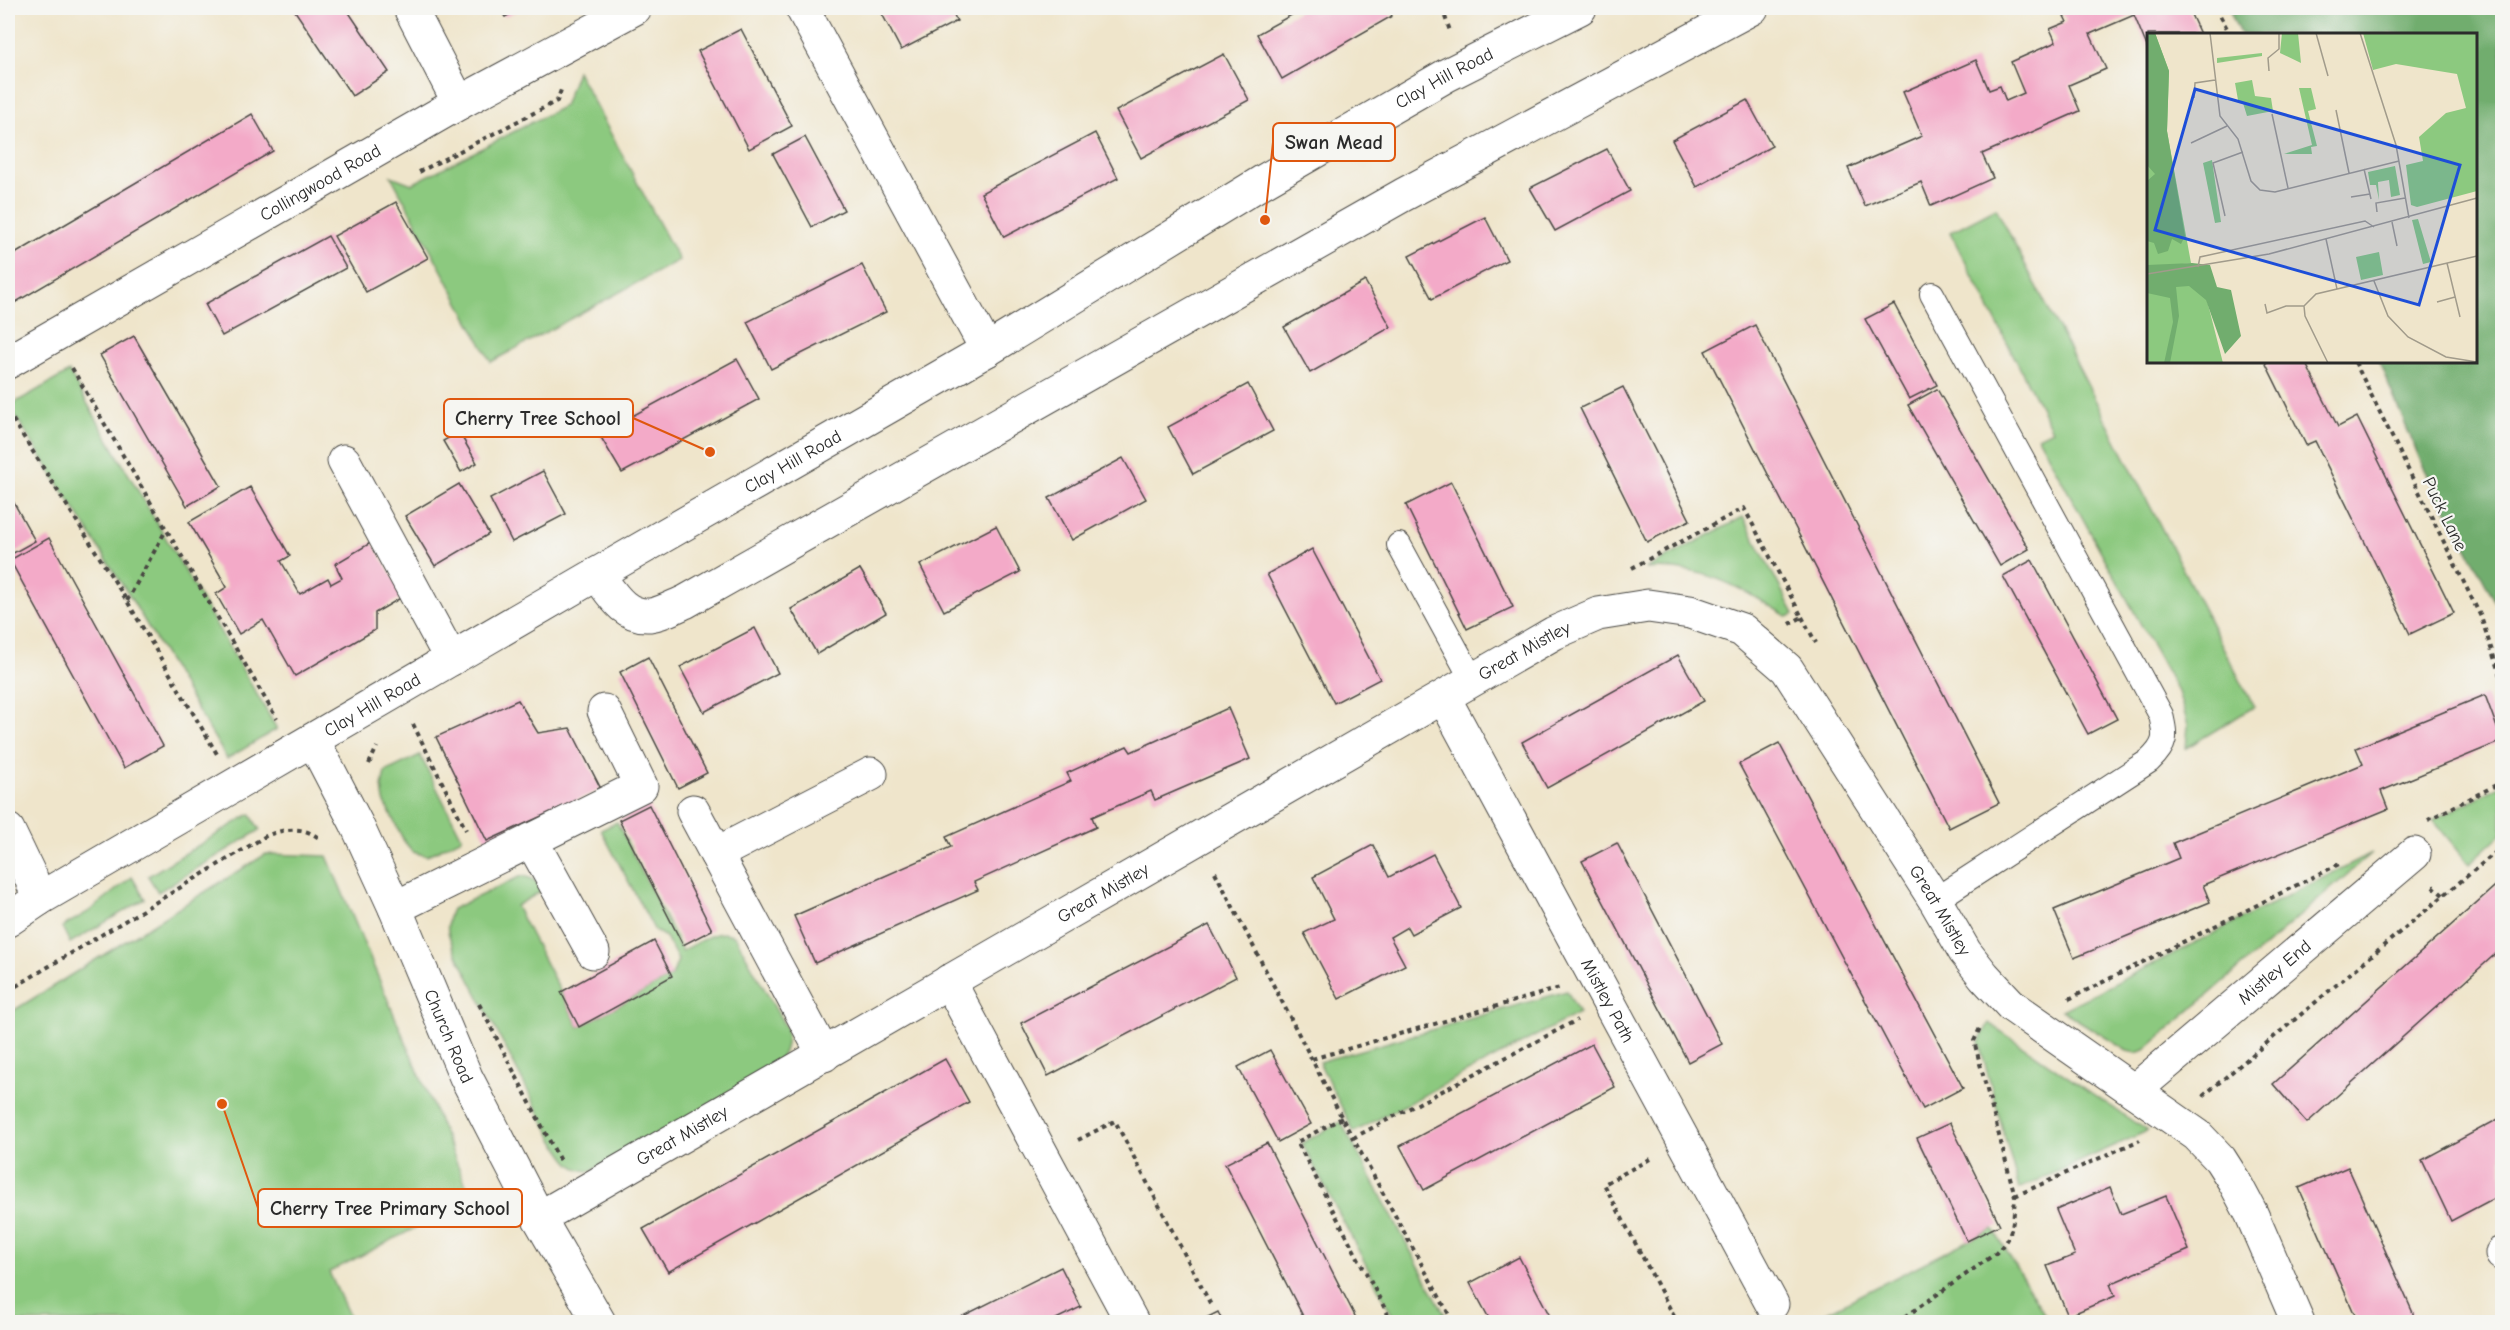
<svg xmlns="http://www.w3.org/2000/svg" width="2510" height="1330" viewBox="0 0 2510 1330" font-family="'Comic Neue',sans-serif">
	<style>
		.green { fill: #8cc97f; stroke: #5c7a55; stroke-width: 1.5 }
		.forest { fill: #71ad6e; stroke: #4e6c4c; stroke-width: 1.5 }
		.building { fill: #f3aac8 }
		.lines { fill: none; stroke-linecap: round; stroke-linejoin: round }
		.lane-casing { stroke: #484743; stroke-width: 26 }
		.street-casing { stroke: #484743; stroke-width: 35 }
		.secondary-casing { stroke: #484743; stroke-width: 35 }
		.path { stroke: #484743; stroke-width: 4; stroke-dasharray: 4.5 4.5; stroke-linecap: butt }
		.lane { stroke: #fff; stroke-width: 24 }
		.street { stroke: #fff; stroke-width: 33 }
		.secondary { stroke: #fff; stroke-width: 33 }
		.labels { text-anchor: middle; stroke-width: 4.5; stroke-linejoin: round; paint-order: stroke }
		.street-label { font-size: 18px; fill: #2b2b2b; stroke: #f6f6f2 }
		.inset-road { fill: none; stroke: #a19b8b; stroke-width: 1.5 }
		.view { fill: #1d4ed8; fill-opacity: 0.15; stroke: #1d4ed8; stroke-width: 3 }
		.inset-edge { fill: none; stroke: #2b2b2b; stroke-width: 3 }
		.leader { fill: none; stroke: #df570e; stroke-width: 2 }
		.callout-dot { fill: #df570e; stroke: #f6f6f2; stroke-width: 2 }
		.callout { fill: #f6f6f2; stroke: #df570e; stroke-width: 2 }
		.callout-label { font-size: 20px; text-anchor: middle; font-weight: bold; fill: #2b2b2b }
	</style>
	<rect width="100%" height="100%" fill="#f6f6f2"/>
	<filter id="ink" filterUnits="userSpaceOnUse"><feTurbulence type="fractalNoise" baseFrequency=".0167" numOctaves="2"/><feDisplacementMap in="SourceGraphic" scale="12" xChannelSelector="R" yChannelSelector="G"/><feConvolveMatrix kernelMatrix="1 2 1 2 8 2 1 2 1" color-interpolation-filters="sRGB"/></filter>
	<filter id="wash" filterUnits="userSpaceOnUse"><feTurbulence type="fractalNoise" baseFrequency=".008" numOctaves="4" result="noise"/><feDisplacementMap in="SourceGraphic" scale="24" xChannelSelector="R" yChannelSelector="G"/><feGaussianBlur stdDeviation="1.35" result="paint"/><feColorMatrix in="noise" values="0 0 0 0 0 0 0 0 0 0 0 0 0 0 0 0 0 1.4 0 .05"/><feComposite in="paint" operator="in"/></filter>
	<g filter="url(#wash)">
		<rect width="100%" height="100%" fill="#efe5cb"/>
		<g class="green">
			<polygon points="577,71 679,260 491,362 391,176 412,184 564,106"/>
			<polygon points="1996,208 2254,707 2186,748 2188,725 2178,692 2038,437 2052,430 1950,232"/>
			<polygon points="69,372 277,729 227,759 132,600 9,406"/>
			<path d="M1743,517L1794,614L1788,617C1740,588 1704,564 1645,569Z"/>
			<polygon points="420,755 462,838 427,856 413,852 404,841 384,801 382,786 385,772"/>
			<polygon points="2502,785 2502,834 2469,864 2433,820"/>
			<polygon points="250,814 260,830 158,892 148,876"/>
			<path d="M617,822L682,951C699,943 715,927 735,936L786,1028C789,1047 783,1056 772,1070L591,1171C570,1171 565,1157 554,1141L455,951C448,935 444,926 452,909L521,876C531,877 540,882 540,892L516,906L579,1027L672,976L678,960L666,937L655,931L601,830Z"/>
			<polygon points="2372,853 2145,1050 2136,1053 2127,1051 2062,1010"/>
			<polygon points="266,854 327,856 472,1199 329,1272 352,1322 8,1322 8,1014"/>
			<polygon points="132,877 145,899 70,943 62,927 88,912"/>
			<polygon points="1567,991 1579,1013 1354,1132 1319,1062"/>
			<polygon points="1989,1023 2147,1131 2019,1189 1979,1042"/>
			<polygon points="1341,1122 1449,1322 1396,1322 1302,1143"/>
			<polygon points="1993,1229 2049,1322 1808,1322 1967,1241"/>
		</g>
		<polygon class="forest" points="2233,8 2502,8 2502,614 2421,462 2379,362 2476,362 2476,34 2240,34 2231,14"/>
		<g id="blocks">
			<g class="building">
				<polygon points="293,8 346,8 389,72 352,96"/>
				<polygon points="499,8 522,8 505,17"/>
				<polygon points="879,8 950,8 957,21 901,50"/>
				<polygon points="1304,8 1388,8 1392,16 1282,79 1257,34"/>
				<polygon points="2060,8 2188,8 2200,34 2148,34 2148,49 2134,15 2090,34 2106,69 2069,85 2080,111 1982,154 1993,178 1931,206 1921,182 1865,206 1848,168 1922,136 1903,92 1976,60 1989,90 2000,86 2006,101 2024,93 2011,62 2056,42 2050,29 2067,22"/>
				<polygon points="741,29 792,126 749,149 698,51"/>
				<polygon points="1224,54 1249,100 1141,158 1116,111"/>
				<polygon points="1747,100 1772,146 1697,187 1672,140"/>
				<polygon points="252,114 273,151 11,305 8,298 8,258"/>
				<polygon points="1095,133 1118,178 1004,237 981,193"/>
				<polygon points="805,137 844,210 812,227 773,154"/>
				<polygon points="1607,149 1630,191 1555,231 1530,188"/>
				<polygon points="396,202 428,258 366,292 334,236"/>
				<polygon points="1485,217 1507,260 1432,299 1409,256"/>
				<polygon points="328,236 346,268 222,336 205,304"/>
				<polygon points="862,265 886,312 771,369 747,322"/>
				<polygon points="1365,281 1391,327 1310,373 1284,327"/>
				<polygon points="1894,304 1937,385 1909,399 1865,319"/>
				<polygon points="1755,325 1999,803 1949,828 1705,351"/>
				<polygon points="134,336 221,486 187,506 100,355"/>
				<polygon points="737,359 759,399 622,473 599,434"/>
				<polygon points="2265,362 2305,362 2338,427 2357,417 2454,613 2410,634 2315,441 2306,445"/>
				<polygon points="1248,384 1273,431 1193,474 1168,427"/>
				<polygon points="1623,387 1690,520 1647,542 1580,408"/>
				<polygon points="1937,389 2029,549 2000,566 1908,405"/>
				<polygon points="459,432 477,463 461,472 443,441"/>
				<polygon points="1123,458 1146,499 1072,540 1049,498"/>
				<polygon points="543,471 566,514 512,542 490,499"/>
				<polygon points="1451,482 1513,607 1467,629 1406,505"/>
				<polygon points="459,484 489,534 435,566 405,516"/>
				<polygon points="250,487 290,556 281,561 300,594 328,578 331,584 342,578 335,564 372,542 404,596 375,613 375,630 295,676 263,620 239,634 216,594 227,587 189,522"/>
				<polygon points="8,492 35,541 8,556"/>
				<polygon points="996,526 1020,572 944,611 920,565"/>
				<polygon points="49,538 163,746 124,768 10,560"/>
				<polygon points="1312,549 1380,679 1334,703 1267,574"/>
				<polygon points="2032,560 2117,719 2088,734 2003,576"/>
				<polygon points="860,569 886,613 817,654 791,609"/>
				<polygon points="755,628 778,673 704,712 680,667"/>
				<polygon points="1678,655 1704,701 1547,788 1522,742"/>
				<polygon points="648,657 707,773 678,788 620,672"/>
				<polygon points="2485,695 2502,741 2381,791 2388,809 2203,885 2210,902 2074,958 2054,910 2179,858 2173,843 2363,764 2356,748"/>
				<polygon points="518,700 538,733 570,728 601,789 487,841 436,737"/>
				<polygon points="1228,708 1250,759 1155,800 1151,791 1092,817 1096,827 974,882 978,890 815,963 794,916 951,847 946,837 1071,781 1067,773 1127,746 1131,752"/>
				<polygon points="1779,743 1963,1088 1923,1109 1739,764"/>
				<polygon points="649,805 712,930 683,945 619,820"/>
				<polygon points="1617,843 1722,1044 1688,1062 1582,861"/>
				<polygon points="1373,845 1389,877 1433,854 1461,908 1411,934 1407,927 1390,937 1405,965 1339,999 1304,933 1334,919 1313,877"/>
				<polygon points="2502,880 2502,948 2307,1123 2273,1084"/>
				<polygon points="1209,925 1236,977 1048,1076 1021,1023"/>
				<polygon points="654,941 672,976 579,1027 561,992"/>
				<polygon points="1592,1044 1615,1087 1424,1190 1400,1146"/>
				<polygon points="1270,1050 1311,1124 1278,1142 1238,1067"/>
				<polygon points="945,1059 969,1102 668,1272 643,1229"/>
				<polygon points="2502,1117 2502,1194 2451,1221 2422,1160"/>
				<polygon points="1950,1123 2000,1225 1967,1241 1917,1138"/>
				<polygon points="1267,1143 1358,1322 1306,1322 1225,1164"/>
				<polygon points="2348,1167 2417,1322 2358,1322 2299,1188"/>
				<polygon points="2110,1187 2121,1214 2166,1196 2189,1250 2110,1284 2115,1296 2068,1316 2047,1266 2075,1255 2056,1210"/>
				<polygon points="1519,1257 1553,1322 1491,1322 1470,1283"/>
				<polygon points="1061,1267 1081,1307 1050,1322 951,1322"/>
				<polygon points="1218,1312 1223,1322 1198,1322"/>
			</g>
		</g>
	</g>
	<g filter="url(#ink)">
		<use href="#blocks" fill-opacity="0" stroke="#484743" stroke-width="1.5"/>
		<g class="lines">
			<g class="lane-casing">
				<g id="lane">
					<path d="M1932,294L2161,715C2166,737 2167,744 2149,761L1935,900"/>
					<polyline points="1399,545 1473,681"/>
				</g>
			</g>
			<g class="street-casing">
				<g id="street">
					<polyline points="410,8 459,103"/>
					<polyline points="802,8 987,350"/>
					<path id="s1" d="M8,362L459,103L635,8"/>
					<polyline points="344,461 451,659"/>
					<path d="M597,574C611,592 623,617 650,615C661,614 675,606 685,602L1403,195L1752,8"/>
					<path id="s2" d="M1444,698L1772,1304"/>
					<path id="s3" d="M313,740L356,823L395,908L466,1077L539,1218L599,1322"/>
					<polyline points="693,811 824,1055"/>
					<polyline points="8,830 31,878 39,899"/>
					<polyline points="531,840 593,952"/>
					<polyline points="716,854 871,774"/>
					<polyline points="395,908 641,786 604,711"/>
					<polyline points="949,981 1132,1322"/>
					<path id="s4" d="M2134,1091L2414,854"/>
					<path id="s5" d="M539,1218L1554,633L1598,614L1648,606L1690,612L1742,630L1787,669L1935,900L1965,952L1984,976L2012,1006L2197,1135L2220,1159L2234,1181L2251,1213L2298,1322"/>
					<polyline points="2502,1253 2502,1254"/>
				</g>
			</g>
			<g class="secondary-casing">
				<g id="secondary">
					<path id="s6" d="M8,920L39,899L597,574L987,350L1262,182L1447,75L1580,8"/>
				</g>
			</g>
			<g class="path">
				<polyline points="1442,8 1450,31"/>
				<polyline points="2216,8 2230,34"/>
				<polyline points="671,12 678,8"/>
				<polyline points="419,172 557,101 561,90"/>
				<polyline points="2355,362 2481,617 2502,682"/>
				<polyline points="72,368 277,719"/>
				<polyline points="8,412 127,601 217,754"/>
				<polyline points="1632,568 1744,508 1802,617 1790,624"/>
				<polyline points="127,601 166,530"/>
				<polyline points="1802,617 1816,643"/>
				<polyline points="413,724 466,830"/>
				<polyline points="369,764 377,747"/>
				<polyline points="2428,820 2502,782"/>
				<polyline points="1215,872 1342,1118 1453,1322"/>
				<polyline points="2433,886 2444,896"/>
				<path d="M8,991L266,836C285,828 304,826 320,839"/>
				<polyline points="2069,999 2341,863"/>
				<polyline points="479,1004 561,1163"/>
				<polyline points="1312,1059 1560,988"/>
				<polyline points="2203,1096 2502,847"/>
				<polyline points="1342,1118 1297,1142 1392,1322"/>
				<polyline points="1353,1138 1577,1020"/>
				<polyline points="1078,1140 1115,1121 1211,1305"/>
				<polyline points="1650,1159 1604,1184 1677,1322"/>
				<polyline points="2015,1196 2140,1140"/>
				<path d="M1898,1322L1995,1254C2015,1234 2013,1222 2015,1196L1974,1041L1980,1028"/>
			</g>
			<use href="#lane" class="lane"/>
			<use href="#street" class="street"/>
			<use href="#secondary" class="secondary"/>
		</g>
	</g>
	<g class="labels">
		<g class="street-label">
			<text dy="6" stroke="none"><textPath href="#s6" startOffset="1665">Clay Hill Road</textPath></text>
			<text dy="6" stroke="none"><textPath href="#s1" startOffset="360">Collingwood Road</textPath></text>
			<text dy="6" stroke="none"><textPath href="#s6" startOffset="909">Clay Hill Road</textPath></text>
			<text transform="translate(2445 514) rotate(64)" y="6">Puck Lane</text>
			<text dy="6" stroke="none"><textPath href="#s5" startOffset="1137">Great Mistley</textPath></text>
			<text dy="6" stroke="none"><textPath href="#s6" startOffset="423">Clay Hill Road</textPath></text>
			<text dy="6" stroke="none"><textPath href="#s5" startOffset="651">Great Mistley</textPath></text>
			<text dy="6" stroke="none"><textPath href="#s5" startOffset="1713">Great Mistley</textPath></text>
			<text dy="6" stroke="none"><textPath href="#s4" startOffset="184">Mistley End</textPath></text>
			<text dy="6" stroke="none"><textPath href="#s2" startOffset="344">Mistley Path</textPath></text>
			<text dy="6" stroke="none"><textPath href="#s3" startOffset="326">Church Road</textPath></text>
			<text dy="6" stroke="none"><textPath href="#s5" startOffset="165">Great Mistley</textPath></text>
		</g>
	</g>
	<g transform="translate(2147 33)">
		<rect width="330" height="330" fill="#efe5cb"/>
		<path d="M0,0H8L22,38L20,98L44,230L0,235ZM135,0H151L154,30L133,20ZM216,0H330V158L270,174L264,172L259,132L276,128L272,104L299,80L319,75L310,41L249,31L226,37ZM115,20V23L70,30V25ZM105,47L108,63L124,65L126,78L100,83L96,70L91,67L88,50ZM152,55H164L169,76L161,78L170,113L164,114L165,121H137L165,112ZM65,127L74,189L68,190L56,130ZM248,133L253,162L244,164L242,147L231,149L232,167L229,152H223L221,139ZM271,186L284,229L276,231L265,187ZM232,219L236,242L214,247L209,224ZM53,240L76,330H0V245Z" fill="#8cc97f"/>
		<path d="M0,0H8L22,38L20,98L38,203L34,211L25,206L21,218L11,221L7,210L0,208V148L8,141L0,132ZM45,230L63,232L70,254L84,257L94,303L78,321L59,267L42,253L29,254L32,283L23,330H17L26,289L23,265L0,260V232Z" fill="#71ad6e"/>
		<path class="inset-road" d="M63,0L73,83L91,106L104,148L113,157L128,159L252,128M169,0L181,43M213,0L249,112L262,185M122,38L121,25L132,16V0M47,65L48,50L68,47M189,77L202,140M125,81L141,155M44,110L80,93M217,136L224,166M204,164L223,161M230,179L229,170L258,165M78,183L66,130L96,119M245,189L250,213M179,206L190,256M300,230L313,284M51,234L53,224L218,188L227,194M0,241L122,221L330,165M227,248L241,283L261,304L299,324L330,329M290,269L308,264M118,271L120,280L139,273H157M157,273L169,261L330,223M157,273L158,283L181,330"/>
		<path class="view" d="M48,56L313,132L272,272L8,197Z"/>
		<rect width="330" height="330" class="inset-edge"/>
	</g>
	<path class="leader" d="M1265 220L1273 142M710 452L633 418M222 1104L258 1208"/>
	<g class="callout-dot">
		<circle cx="1265" cy="220" r="6"/>
		<circle cx="710" cy="452" r="6"/>
		<circle cx="222" cy="1104" r="6"/>
	</g>
	<g class="callout">
		<rect x="1273" y="123" width="122" height="38" rx="6"/>
		<rect x="444" y="399" width="189" height="38" rx="6"/>
		<rect x="258" y="1189" width="264" height="38" rx="6"/>
	</g>
	<g class="callout-label">
		<text x="1334" y="149">Swan Mead</text>
		<text x="538" y="425">Cherry Tree School</text>
		<text x="390" y="1215">Cherry Tree Primary School</text>
	</g>
	<rect width="2510" height="1330" fill="none" stroke="#f6f6f2" stroke-width="30"/>
</svg>
